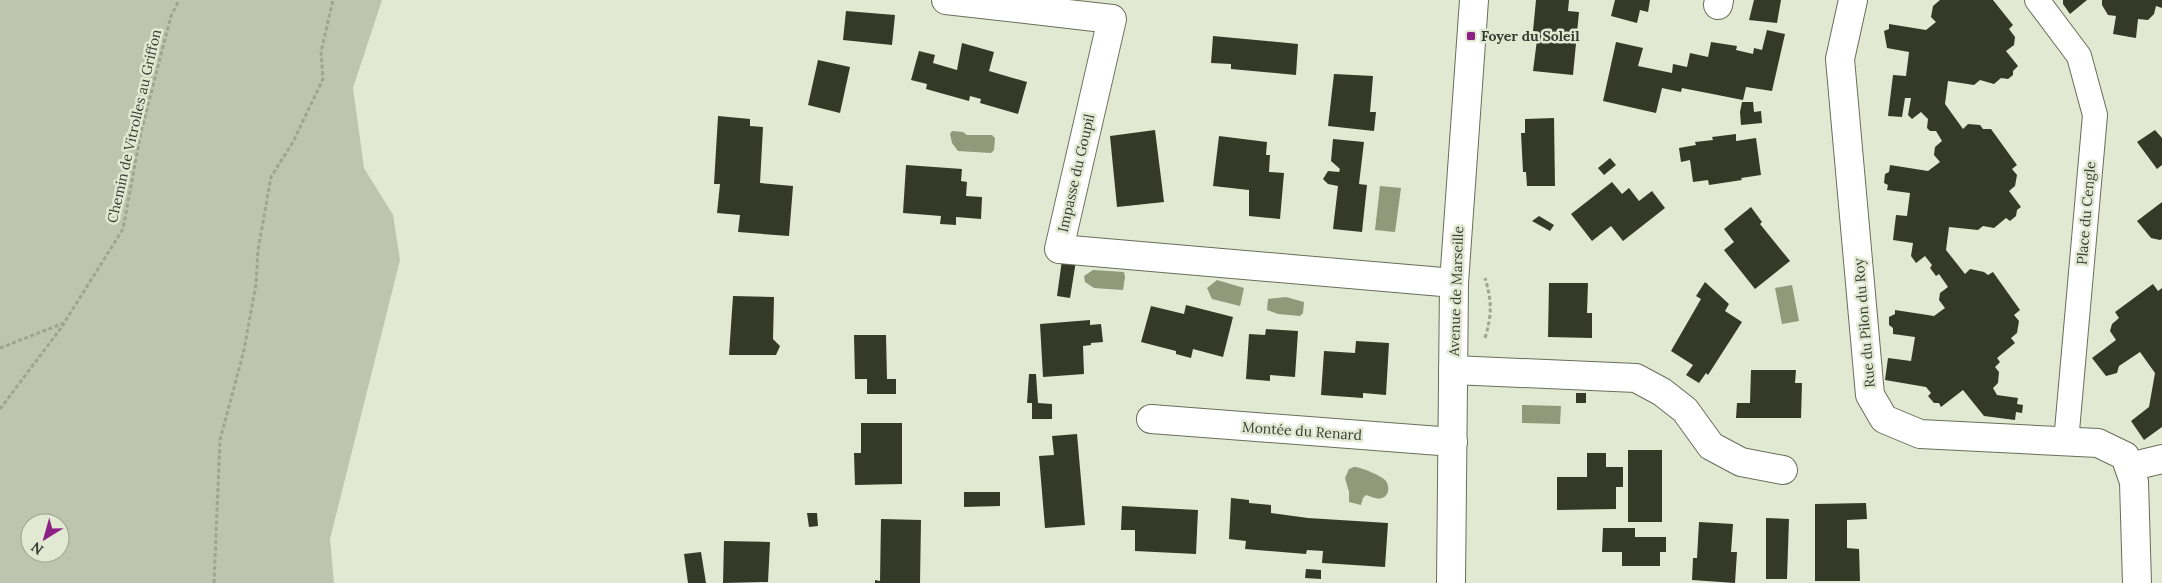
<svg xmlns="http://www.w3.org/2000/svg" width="2162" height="583" viewBox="0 0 2162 583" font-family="Lora,serif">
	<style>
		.green { fill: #bec5ae; fill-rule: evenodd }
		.water { fill: #909979 }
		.building { fill: #353a28 }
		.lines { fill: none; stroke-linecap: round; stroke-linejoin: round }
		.pedestrian-casing { stroke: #686e5a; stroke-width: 26 }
		.minor-casing { stroke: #686e5a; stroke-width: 30 }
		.tertiary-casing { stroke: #686e5a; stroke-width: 30 }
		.path { stroke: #9fa493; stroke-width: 3; stroke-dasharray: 4 2.5; stroke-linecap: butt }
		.pedestrian { stroke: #fff; stroke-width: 24 }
		.minor { stroke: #fff; stroke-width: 28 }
		.tertiary { stroke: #fff; stroke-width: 28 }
		.poi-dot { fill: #8b2085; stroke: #e2e9d2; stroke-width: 2 }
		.labels { text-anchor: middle; stroke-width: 5; stroke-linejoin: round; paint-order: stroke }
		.poi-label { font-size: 14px; font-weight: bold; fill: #393c33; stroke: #e2e9d2; text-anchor: start }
		.street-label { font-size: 14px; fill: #393c33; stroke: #e2e9d2 }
	</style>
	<rect width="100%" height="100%" fill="#e2e9d2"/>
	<path class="green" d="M0,0H382L353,88L364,168L393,215L400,260L330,539L334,583H0ZM30,523H60V553H30Z"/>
	<g class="water">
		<polygon points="952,131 963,132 967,135 992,135 995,138 994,150 991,153 958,151 952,143 950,134"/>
		<polygon points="1380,186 1401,188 1395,232 1375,230"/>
		<polygon points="1093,270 1124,272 1125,277 1123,290 1094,288 1085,282 1084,276"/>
		<polygon points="1217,280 1244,288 1240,306 1212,299 1207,288"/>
		<polygon points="1792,285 1799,321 1782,324 1775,288"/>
		<polygon points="1286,297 1304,302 1303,313 1300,316 1278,314 1267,310 1268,299"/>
		<polygon points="1522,405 1561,406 1560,424 1522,423"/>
		<path d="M1354,467C1361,467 1382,476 1386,481C1390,487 1389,496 1382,498C1377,500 1370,496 1366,495L1363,498L1361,505L1349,502V492L1345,478L1349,469Z"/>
	</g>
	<g class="building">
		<polygon points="1536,0 1569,0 1568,11 1579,12 1573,75 1533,71 1538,32 1533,31"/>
		<polygon points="1615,0 1650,0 1648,12 1640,10 1637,23 1611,16"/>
		<polygon points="1754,0 1781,0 1777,23 1749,20"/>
		<polygon points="1940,0 1993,0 2013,25 2009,29 2015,37 2014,45 2006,51 2018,66 2013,71 2013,75 2008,79 2001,78 1994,84 1980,80 1974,85 1948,81 1945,104 1963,129 1968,124 1980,125 1983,129 1991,129 2017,165 2012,169 2017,175 2015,186 2009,191 2021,207 2017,210 2016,216 2010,221 2006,218 1994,228 1983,226 1978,230 1949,227 1946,250 1965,274 1970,269 1984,272 1988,275 1993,272 2020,310 2014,315 2019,321 2017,333 2011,338 2015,343 1997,358 2000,362 1995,367 1999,372 1998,383 1993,388 1997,395 2018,398 2017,404 2023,405 2022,413 2016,412 2015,420 1984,416 1963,390 1941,407 1939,403 1934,403 1928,396 1931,393 1926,387 1885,380 1888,358 1911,361 1915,337 1893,334 1893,328 1889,325 1889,317 1895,314 1895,310 1934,316 1945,308 1939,300 1940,293 1948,287 1939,274 1936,276 1930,268 1932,265 1925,256 1916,263 1911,256 1913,243 1893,240 1896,215 1907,216 1910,193 1887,190 1888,185 1884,183 1885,174 1889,172 1890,165 1928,171 1940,162 1934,155 1935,147 1942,141 1936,131 1930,131 1927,128 1928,119 1921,112 1912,119 1908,115 1911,98 1905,98 1902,117 1888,116 1893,75 1906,76 1909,52 1887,48 1884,31 1889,29 1889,24 1926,30 1936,22 1931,17 1933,6"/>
		<polygon points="2063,0 2087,0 2070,14 2063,4"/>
		<polygon points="2102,0 2162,0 2162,8 2156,6 2154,14 2148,20 2138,19 2136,38 2130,37 2113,34 2116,16 2108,15 2102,5"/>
		<polygon points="846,11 895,15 892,45 843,40"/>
		<polygon points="1767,30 1785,34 1772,91 1746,87 1743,100 1682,88 1681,92 1662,88 1656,113 1603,101 1616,42 1643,48 1638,66 1672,73 1673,64 1687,67 1690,53 1708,57 1711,42 1737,46 1736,50 1753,54 1754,48 1762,50"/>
		<polygon points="1213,36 1298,44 1296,75 1231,69 1231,64 1211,63"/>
		<polygon points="962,43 994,52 989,71 1027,82 1018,114 980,103 981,99 970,96 969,101 926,89 927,84 911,80 919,51 935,55 933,63 957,70"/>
		<polygon points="818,60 850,67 840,113 808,105"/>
		<polygon points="1334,74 1373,76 1370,112 1376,112 1374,131 1328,126"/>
		<polygon points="1742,102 1753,102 1754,112 1761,111 1762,123 1741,125 1740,112"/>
		<polygon points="718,116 750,119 750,126 763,127 760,183 793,186 789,236 738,232 740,215 717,213 720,184 714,184"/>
		<polygon points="1554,118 1555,186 1527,186 1526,172 1523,172 1521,133 1525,133 1525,119"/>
		<polygon points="1155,130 1164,202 1117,207 1110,136"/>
		<polygon points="2155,130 2162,138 2162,165 2157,169 2137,142"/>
		<polygon points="1736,134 1736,141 1756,138 1761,175 1741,178 1742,180 1709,185 1708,180 1693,182 1690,160 1681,162 1679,148 1696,145 1695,142 1713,140 1712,137"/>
		<polygon points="1219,136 1267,142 1266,155 1270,155 1269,172 1284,173 1280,219 1249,216 1249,190 1213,186"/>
		<polygon points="1333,139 1364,142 1359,184 1367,185 1362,232 1333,229 1338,186 1328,184 1323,179 1328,171 1339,172 1340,169 1331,161"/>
		<polygon points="1610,158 1616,165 1604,175 1598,168"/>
		<polygon points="906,165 962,169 961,181 967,182 966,196 982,197 981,219 956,217 956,225 940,224 941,216 903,213"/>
		<polygon points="1612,182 1622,194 1629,188 1639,201 1652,191 1665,208 1623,241 1611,226 1592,241 1571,214"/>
		<polygon points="2162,202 2162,239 2160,240 2151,238 2137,221"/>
		<polygon points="1751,207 1762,222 1760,224 1790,261 1755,289 1724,250 1734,242 1724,229"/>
		<polygon points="1539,216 1554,225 1550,231 1532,221"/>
		<polygon points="1062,260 1076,261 1070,298 1057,296"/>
		<polygon points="1705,282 1729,304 1725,311 1742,322 1708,375 1706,373 1699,383 1686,375 1693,365 1671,351 1701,299 1696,296"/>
		<polygon points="1549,283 1588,283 1587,313 1592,313 1592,338 1548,337"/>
		<polygon points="2153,284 2158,291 2162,288 2162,427 2144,440 2131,421 2149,407 2155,373 2140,352 2119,366 2117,373 2106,376 2092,358 2116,340 2110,331 2112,324 2119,318 2115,312"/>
		<polygon points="733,296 774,297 773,339 780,346 776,355 729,355"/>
		<polygon points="1186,305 1233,317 1223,357 1193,349 1191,358 1176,354 1176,351 1141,342 1151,306 1184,314"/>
		<polygon points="1090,320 1090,325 1101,324 1103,342 1091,343 1091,345 1083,346 1084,374 1043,377 1040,324"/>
		<polygon points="1266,329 1298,331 1295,377 1270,375 1270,381 1246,379 1249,334 1265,335"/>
		<polygon points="854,335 886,335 887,379 896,379 896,394 867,394 867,379 855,379"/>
		<polygon points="1356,341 1389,343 1386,395 1363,393 1363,398 1321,395 1324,351 1355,353"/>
		<polygon points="1751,370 1796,370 1795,383 1802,383 1801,418 1736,418 1737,403 1750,403"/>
		<polygon points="1029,374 1036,374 1038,403 1052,404 1052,419 1032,419 1032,403 1027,403"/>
		<rect x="1576" y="393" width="10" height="10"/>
		<polygon points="861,423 902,423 902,484 855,485 854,453 861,453"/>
		<polygon points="1077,434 1085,525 1045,528 1039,456 1054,455 1052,436"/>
		<rect x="1628" y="450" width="34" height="72"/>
		<polygon points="1587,453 1606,453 1606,467 1623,467 1623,487 1616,487 1616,509 1557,510 1557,477 1587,477"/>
		<polygon points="964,492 1000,492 1000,506 964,507"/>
		<polygon points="1231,498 1249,500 1249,503 1271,505 1271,513 1308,518 1388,523 1385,567 1322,563 1323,551 1307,550 1306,554 1245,549 1246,541 1229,539"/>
		<polygon points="1866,503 1867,519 1847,520 1847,548 1859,549 1860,581 1815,581 1815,504"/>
		<polygon points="1122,506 1198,510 1196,554 1135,551 1135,530 1121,530"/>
		<polygon points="807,513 817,513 818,526 809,527"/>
		<polygon points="1766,518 1789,519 1787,579 1766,579"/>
		<polygon points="881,519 921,520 920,583 875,583 875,580 880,581"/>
		<polygon points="1699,522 1733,524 1731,552 1737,552 1735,583 1692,580 1693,558 1697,558"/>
		<polygon points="1603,528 1635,528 1635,537 1666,537 1666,552 1660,552 1660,566 1622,566 1622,552 1602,552"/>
		<polygon points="724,541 770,542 768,582 723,583"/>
		<polygon points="701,552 706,583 688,583 684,554"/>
		<polygon points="1306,569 1321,570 1321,579 1305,578"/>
	</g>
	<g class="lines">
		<g class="pedestrian-casing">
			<polyline id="pedestrian" points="2037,0 2079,56 2095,115 2066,442"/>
		</g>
		<g class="minor-casing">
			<g id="minor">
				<polyline points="946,0 1112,19 1059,249 1454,283"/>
				<polyline points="1853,0 1840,59 1870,395 1884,419 1920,434 2098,443 2125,456 2134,482 2137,583"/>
				<polyline points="1718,5 1719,0"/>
				<polyline points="1453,370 1636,378 1662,392 1685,410 1711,446 1741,462 1783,470"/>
				<polyline points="1151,419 1453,442"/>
				<polyline points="2129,467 2162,459"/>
			</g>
		</g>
		<g class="tertiary-casing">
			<polyline id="tertiary" points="1451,583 1454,283 1474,0"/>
		</g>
		<g class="path">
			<path d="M1485,338C1492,315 1492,301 1485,278"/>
			<polyline points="0,348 64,323 123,229 141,132 171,16 179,0"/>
			<polyline points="0,409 64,324"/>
			<polyline points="214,583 220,440 244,350 256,284 258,250 271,177 293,142 323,79 321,52 333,0"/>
		</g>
		<use href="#pedestrian" class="pedestrian"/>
		<use href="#minor" class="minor"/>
		<use href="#tertiary" class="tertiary"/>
	</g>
	<rect class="poi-dot" x="1466" y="31" width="10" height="10" rx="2.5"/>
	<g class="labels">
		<g class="poi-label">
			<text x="1481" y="41">Foyer du Soleil</text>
		</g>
		<g class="street-label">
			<text transform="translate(134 126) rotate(-77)" y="5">Chemin de Vitrolles au Griffon</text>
			<text transform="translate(1076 173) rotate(-77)" y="5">Impasse du Goupil</text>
			<text transform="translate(2086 213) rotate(-85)" y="5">Place du Cengle</text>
			<text transform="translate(1456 291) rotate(-88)" y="5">Avenue de Marseille</text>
			<text transform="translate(1864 323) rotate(-95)" y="5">Rue du Pilon du Roy</text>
			<text transform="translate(1302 431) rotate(4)" y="5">Montée du Renard</text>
		</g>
	</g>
	<g transform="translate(45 538) rotate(217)"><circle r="24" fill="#e2e9d2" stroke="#9ea492"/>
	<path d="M0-4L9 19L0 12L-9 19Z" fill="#8b2085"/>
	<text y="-8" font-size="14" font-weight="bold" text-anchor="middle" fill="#393c33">N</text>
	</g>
</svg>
